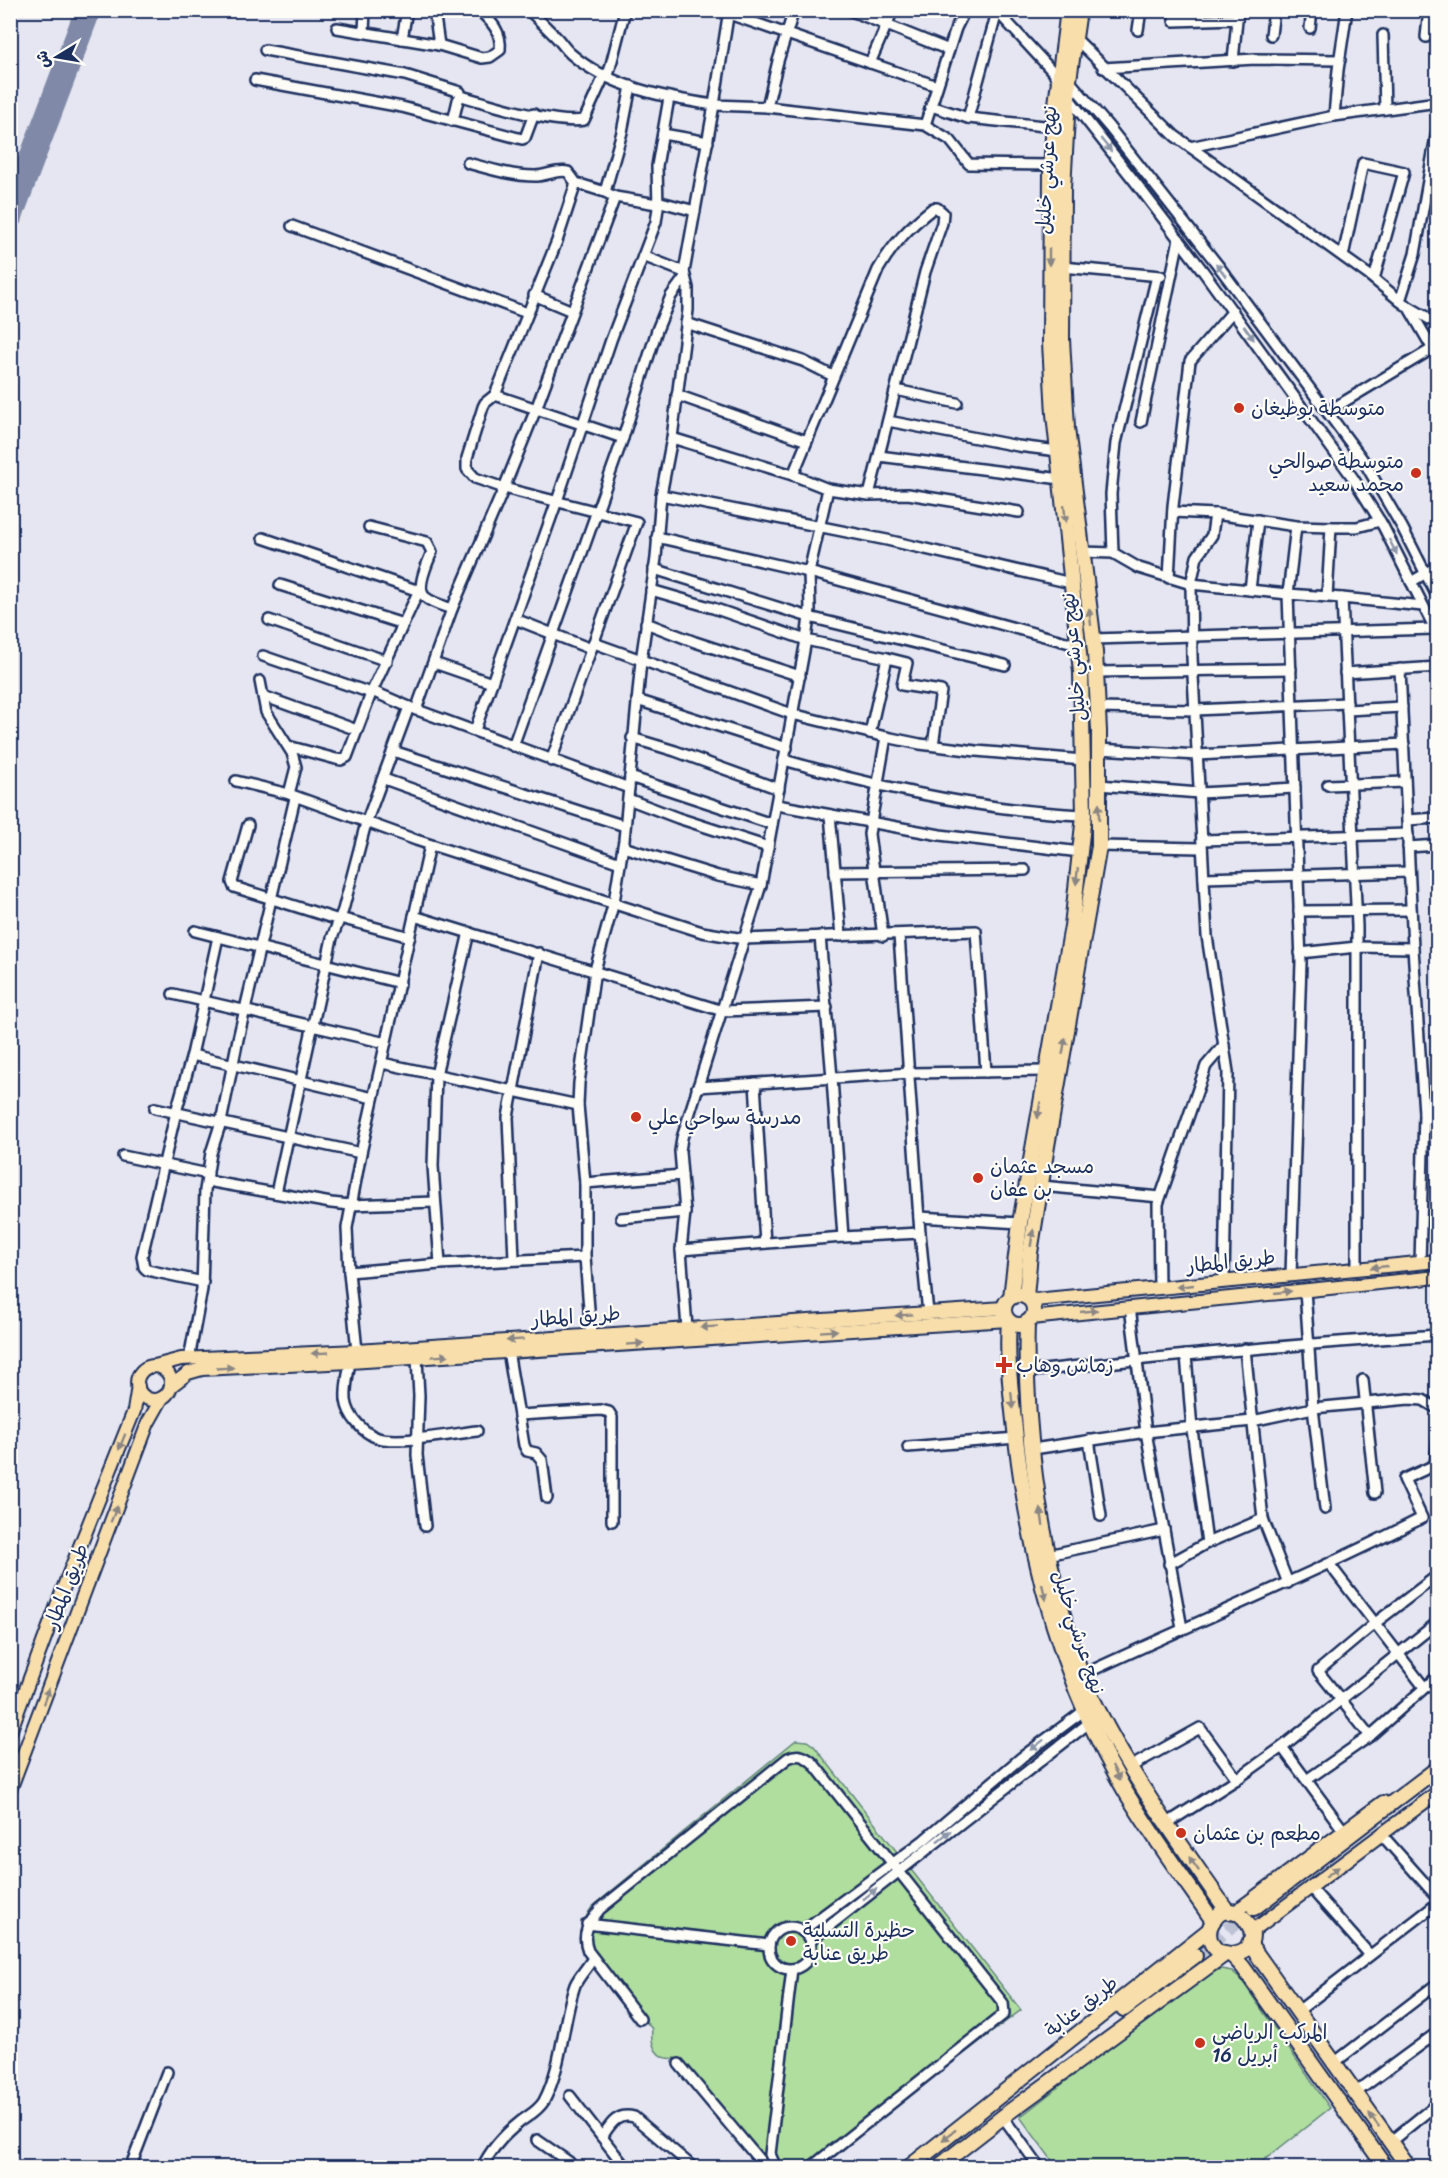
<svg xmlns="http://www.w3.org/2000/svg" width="1448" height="2178" viewBox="0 0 1448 2178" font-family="Sriracha,'Playpen Sans Arabic',sans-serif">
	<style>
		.green { fill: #afde9e; stroke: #65867e; stroke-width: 1.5 }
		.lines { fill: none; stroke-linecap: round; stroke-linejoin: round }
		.taxiway { stroke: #808aa8; stroke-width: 26 }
		.highway-tunnel { stroke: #bdc1d4; stroke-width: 14; stroke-dasharray: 14 7; stroke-linecap: butt }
		.minor-casing { stroke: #1b2f5e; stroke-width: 14 }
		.major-casing { stroke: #1b2f5e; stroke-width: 16 }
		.highway-casing { stroke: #1b2f5e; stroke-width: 18 }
		.minor { stroke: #fdfcf7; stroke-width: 9 }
		.major { stroke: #f8deab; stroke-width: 12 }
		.highway { stroke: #f8deab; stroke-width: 14 }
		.oneway { fill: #8c96aa }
		.oneway2 { fill: #8a8684 }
		.poi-dot { fill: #c8321e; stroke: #fdfcf7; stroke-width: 2 }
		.labels { text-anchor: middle; stroke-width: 4.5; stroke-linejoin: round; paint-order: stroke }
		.street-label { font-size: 20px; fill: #1b2f5e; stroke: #fdfcf7 }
		.poi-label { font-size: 20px; fill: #1b2f5e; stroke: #fdfcf7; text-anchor: start }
	</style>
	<rect width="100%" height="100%" fill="#e5e6f1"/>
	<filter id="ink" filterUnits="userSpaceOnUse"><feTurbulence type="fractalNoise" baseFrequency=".0167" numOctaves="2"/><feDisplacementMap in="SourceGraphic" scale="12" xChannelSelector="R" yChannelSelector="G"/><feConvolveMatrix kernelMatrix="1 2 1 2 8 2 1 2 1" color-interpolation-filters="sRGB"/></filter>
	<g filter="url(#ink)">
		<g class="green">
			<path d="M796,1740L807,1741L814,1746L1021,2010L816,2167H763L676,2058C657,2061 650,2046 652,2029L585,1947C582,1931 582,1921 592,1907Z"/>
			<polygon points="1221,1969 1232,1971 1240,1978 1330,2108 1254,2168 1057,2167 1020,2117 1202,1975"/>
		</g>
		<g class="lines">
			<polyline class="taxiway" points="10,216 88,10"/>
			<polyline class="highway-tunnel" points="1195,1956 1250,1911"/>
			<g class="minor-casing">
				<g id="minor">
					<polyline points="434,10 439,45"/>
					<path d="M529,10C538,19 547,28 556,37C561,42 565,49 571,54C609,87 666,98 714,105L684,272L688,288V310L672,438L661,495L656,558L641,661L624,840L614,902L595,970L579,1083L578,1105L585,1183V1257L591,1335"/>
					<polyline points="729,10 714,105 767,107 925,125 950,140 969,164 1051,165"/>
					<polyline points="849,10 949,50"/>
					<polyline points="996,10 1054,73 1058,84"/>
					<polyline points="1175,10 1174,21 1237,19"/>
					<polyline points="729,14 937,86"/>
					<path d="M337,28L439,45L482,58L490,57L500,50C502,32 492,22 479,10"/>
					<polyline points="1310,28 1312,10"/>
					<polyline points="1138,30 1141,10"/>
					<polyline points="364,32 365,10"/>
					<polyline points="1271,35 1274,10"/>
					<polyline points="1383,35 1385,109"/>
					<polyline points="1426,37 1429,10"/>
					<polyline points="1075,38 1175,136 1370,276 1404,304 1438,324"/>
					<polyline points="402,39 407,10"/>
					<polyline points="265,50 405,75 460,92"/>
					<polyline points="1233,61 1238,10"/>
					<polyline points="870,63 893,10"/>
					<polyline points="1103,68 1255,59 1340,60"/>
					<polyline points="608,76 625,10"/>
					<polyline points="1067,78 1109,127 1217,264 1363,460 1402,527 1438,598"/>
					<polyline points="255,80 402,107 522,139 525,138 534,114"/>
					<polyline points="1068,97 1136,183 1203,271 1353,478 1383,526 1438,635"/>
					<polyline points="931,106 968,118 1054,127"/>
					<polyline points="767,107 778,61 794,10"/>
					<polyline points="1334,116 1338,70 1347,10"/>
					<polyline points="968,118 997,12"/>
					<path d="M453,121L458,100L461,96C491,104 554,125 584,120L605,74"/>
					<polyline points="925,125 956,28 965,10"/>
					<polyline points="663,134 708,142"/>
					<polyline points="1190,147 1334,116 1438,102"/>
					<path d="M468,163C490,169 512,176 535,176C546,176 558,169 568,172L576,183L605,192L622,132L631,86"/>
					<polyline points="576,183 557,241 495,395 485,403 483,407 467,458 467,469 475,478 504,488 536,409 615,197 605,192"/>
					<polyline points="615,197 657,204"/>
					<polyline points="657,201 695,211"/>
					<polyline points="292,226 527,313"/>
					<polyline points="643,256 684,272"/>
					<polyline points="1343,256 1363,163 1404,172 1374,279"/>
					<polyline points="1062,267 1161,276"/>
					<polyline points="534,295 572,311"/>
					<polyline points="1400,301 1415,254 1438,125"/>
					<polyline points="1409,308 1438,358"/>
					<polyline points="686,323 803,361 833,376"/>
					<polyline points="896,390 957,403"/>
					<polyline points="495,395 623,438"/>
					<polyline points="677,395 807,441"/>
					<polyline points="1327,412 1432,349"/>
					<polyline points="888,421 1018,446 1058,451"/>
					<polyline points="1141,422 1179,239"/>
					<polyline points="672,438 793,475 828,489 869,495 908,494 1019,512"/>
					<polyline points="879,456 1061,479"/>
					<path d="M793,475L878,270C893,244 909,227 933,208H937L943,213L942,223L925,272L869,495"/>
					<polyline points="661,495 887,540 1071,583"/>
					<polyline points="1173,512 1215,514 1296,526 1331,527 1357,527 1380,521"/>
					<polyline points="1215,514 1212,535 1197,557 1191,584 1192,657 1207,936 1228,1072 1224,1282"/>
					<path d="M369,527L427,542L432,552C428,562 415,588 425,597C432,603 444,606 452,609"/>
					<polyline points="657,537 809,572 1077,645"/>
					<polyline points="263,538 419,591"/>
					<polyline points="1082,552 1113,553 1139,568 1191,584 1288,594 1296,526"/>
					<polyline points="1113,553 1111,494 1116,443 1157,276"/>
					<polyline points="654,569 809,617 1005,665"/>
					<polyline points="1169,578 1173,506 1190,361 1233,311"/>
					<polyline points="1411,582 1438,566"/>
					<polyline points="280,585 403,624"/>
					<polyline points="651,590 713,608 806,640 887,658 870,733"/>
					<polyline points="1250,590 1258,520"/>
					<polyline points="1327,597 1331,527"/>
					<polyline points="515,619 591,649"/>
					<polyline points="269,620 387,661"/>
					<polyline points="646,623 695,642 800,676"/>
					<polyline points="1093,639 1434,629"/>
					<polyline points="594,643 792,714 886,737 920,744 976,751 1083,760"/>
					<polyline points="263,656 371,693"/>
					<polyline points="887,658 907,663 902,685 941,691 933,745"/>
					<polyline points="434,663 492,683"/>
					<polyline points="1400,669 1413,948 1424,1113 1420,1263"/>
					<polyline points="1096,672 1291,669"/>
					<polyline points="1345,673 1438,667"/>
					<polyline points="260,681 266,712 292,753 296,767 289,794"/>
					<polyline points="372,691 409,707"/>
					<polyline points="263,696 357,730"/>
					<polyline points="637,700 787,748"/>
					<polyline points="1098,708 1195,710 1347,703"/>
					<polyline points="416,710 452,609 504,488 637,522 551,761"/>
					<polyline points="1347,710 1402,707"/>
					<polyline points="475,730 557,501 611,340 656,222 658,208 657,166 669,98"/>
					<polyline points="632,738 675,751 779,789"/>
					<polyline points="288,746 336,759 341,760 347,757 372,691 421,586"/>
					<polyline points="513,746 623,438 657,330 671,296 685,277"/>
					<polyline points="1099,749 1197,755 1404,744"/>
					<polyline points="393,751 625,826"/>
					<path d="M784,760C881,788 983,811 1084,815"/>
					<polyline points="630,777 772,824"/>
					<polyline points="384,779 620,863"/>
					<polyline points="236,781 289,794 416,840 702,932 744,939 976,931 986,1072"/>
					<polyline points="1099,785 1199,793 1295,788"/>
					<polyline points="1328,785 1405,782"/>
					<polyline points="628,799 678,818 768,847"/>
					<polyline points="777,805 940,835 1080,852"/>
					<polyline points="830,815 841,936"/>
					<polyline points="1407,820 1438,818"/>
					<polyline points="248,825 232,882 234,887 339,920"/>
					<polyline points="1202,840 1408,834"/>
					<polyline points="1099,846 1202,848"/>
					<polyline points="623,847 718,876 761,885"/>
					<polyline points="1408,847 1438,845"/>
					<polyline points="835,872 1025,870"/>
					<polyline points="1204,878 1409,872"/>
					<polyline points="1299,911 1411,910"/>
					<polyline points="414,916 723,1011 827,1007"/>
					<polyline points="340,918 410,937"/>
					<polyline points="195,931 400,983"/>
					<polyline points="899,935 920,1233 928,1313"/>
					<polyline points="820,936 832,1078 843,1237"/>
					<polyline points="883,936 869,834 886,737"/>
					<polyline points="1300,953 1357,947 1413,948"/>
					<polyline points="173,994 386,1043"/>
					<polyline points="192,1055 373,1098"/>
					<polyline points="382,1063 578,1105"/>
					<polyline points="755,1083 765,1243"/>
					<polyline points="697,1087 910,1073 1046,1071"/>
					<polyline points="155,1108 361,1153"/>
					<polyline points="1424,1113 1438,1114"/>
					<polyline points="123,1156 208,1174"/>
					<polyline points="207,1181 331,1203 350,1205 435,1202"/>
					<polyline points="585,1183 682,1175"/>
					<polyline points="1041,1186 1160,1197"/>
					<polyline points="276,1193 332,938 343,910 366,823 409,707 629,788"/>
					<polyline points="919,1217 1020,1223"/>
					<polyline points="621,1218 685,1212"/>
					<polyline points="681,1250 843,1237 920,1233"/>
					<polyline points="514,1259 508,1117 539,953"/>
					<polyline points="440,1264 433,1166 436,1075 469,932"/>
					<polyline points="1357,1269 1357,926 1342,598 1423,606"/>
					<polyline points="349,1272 440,1264 585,1257"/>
					<polyline points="1291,1275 1301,962 1288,594 1342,598"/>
					<polyline points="203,1282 147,1270 144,1267 142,1256 176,1112 192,1055 218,937"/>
					<polyline points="1159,1288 1158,1204 1206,1066 1224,1045"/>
					<polyline points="1305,1290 1313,1408 1325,1509"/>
					<polyline points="1130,1307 1146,1432 1182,1628"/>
					<polyline points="687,1328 681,1250 685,1212 680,1151 682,1138 761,885 806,640 810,609 809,572 828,489"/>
					<polyline points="1245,1349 1263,1519 1288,1583"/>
					<polyline points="357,1351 349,1272 347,1228 361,1153 430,845"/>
					<polyline points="508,1351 524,1445 527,1451 536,1453 542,1460 547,1498"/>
					<polyline points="1186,1355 1192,1429 1207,1543"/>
					<polyline points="417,1358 419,1396 417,1455 425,1526"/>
					<polyline points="189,1359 202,1289 205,1190 211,1153 221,1122 238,1039 295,798"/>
					<path d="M350,1362C348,1374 345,1388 346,1400C348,1416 363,1433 378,1438C399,1444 453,1434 477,1431"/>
					<path d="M1026,1372C1163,1356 1300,1344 1438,1335"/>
					<polyline points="1363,1380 1375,1493"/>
					<polyline points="519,1415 601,1410 609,1412 612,1417 612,1521"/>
					<polyline points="1089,1440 1101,1516"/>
					<polyline points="908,1447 1016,1438"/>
					<polyline points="1033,1449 1146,1432 1252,1421 1313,1408 1409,1399 1423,1400 1438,1409"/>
					<polyline points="1048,1555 1164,1530"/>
					<polyline points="1169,1564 1207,1543 1263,1519"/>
					<polyline points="1330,1565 1424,1687"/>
					<path d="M1082,1675C1195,1622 1311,1575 1422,1518L1404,1479L1435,1465L1438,1438"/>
					<polyline points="1430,1683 1438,1693"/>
					<polyline points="1370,1736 1318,1671 1374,1624 1438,1575"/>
					<polyline points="1282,1747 1344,1831"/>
					<polyline points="1130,1767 1200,1728 1237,1779"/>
					<polyline points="1308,1779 1370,1736 1438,1676"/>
					<polyline points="1166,1824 1237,1779 1282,1747 1438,1622"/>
					<polyline points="1382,1835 1438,1898"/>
					<polyline points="1310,1887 1370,1955"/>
					<polyline points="587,1924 769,1945"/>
					<circle cx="790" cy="1948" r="21"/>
					<polyline points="802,1931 924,1840 1022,1757 1089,1707"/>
					<polyline points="810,1941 1094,1719"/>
					<polyline points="1298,2011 1438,1903"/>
					<path d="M640,2019L588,1951C581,1933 589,1923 600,1909L788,1758C798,1753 805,1756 813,1763L1003,2003L1004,2014L810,2168"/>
					<polyline points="1334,2063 1438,1983"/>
					<polyline points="679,2064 766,2168"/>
					<polyline points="1355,2093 1438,2032"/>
					<polyline points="570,2096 626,2168"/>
					<polyline points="1003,2117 1040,2168"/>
					<path d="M602,2137C610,2125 617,2112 634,2117L694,2168"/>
					<polyline points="537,2140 569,2162 572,2168"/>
					<polyline points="1390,2142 1438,2103"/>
					<polyline points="130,2168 167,2072"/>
					<path d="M482,2168C490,2150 505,2134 520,2122C529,2115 538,2111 544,2101C563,2064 562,2023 575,1985C579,1976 588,1967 593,1958"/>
					<polyline points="776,2168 770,2154 792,1969"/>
				</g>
			</g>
			<g class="major-casing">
				<g id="major">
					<polyline points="1029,1299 1035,1300 1438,1261"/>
					<polyline points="1031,1318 1438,1277"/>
					<circle cx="154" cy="1383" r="17"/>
					<polyline points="151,1367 181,1359 357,1351 1004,1308"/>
					<polyline points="171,1386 188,1373 202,1369 350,1362 1008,1320"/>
					<polyline points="10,1732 66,1581 134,1411 138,1386"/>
					<polyline points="10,1790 148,1423 162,1398"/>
					<polyline points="1235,1912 1383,1802"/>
					<polyline points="1251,1932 1438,1792"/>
				</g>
			</g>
			<g class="highway-casing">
				<g id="highway">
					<circle cx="1019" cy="1310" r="15"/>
					<polyline points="1011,1297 1020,1223 1072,926 1084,815 1081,672 1054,414 1050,343 1051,171 1054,120 1068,10"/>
					<polyline points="1026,1297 1030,1253 1047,1146 1099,846 1099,731 1095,652 1067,428 1062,339 1063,189 1069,80 1079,10"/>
					<path d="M1009,1321C1006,1360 1012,1400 1016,1439C1030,1561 1062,1682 1124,1789C1151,1835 1183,1877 1213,1921"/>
					<path d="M1027,1322C1024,1422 1038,1532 1067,1628C1072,1644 1076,1661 1082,1676C1119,1761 1175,1836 1228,1912"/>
					<polyline points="1254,1908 1438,1768"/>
					<polyline points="1249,1943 1409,2168"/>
					<path d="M1230,1954C1279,1950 1233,1884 1212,1923C1206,1933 1210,1947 1220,1952C1223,1953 1226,1953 1229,1954C1234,1956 1239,1963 1243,1967L1386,2168"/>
					<polyline points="1124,2009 1195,1956"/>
					<polyline points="908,2168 1209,1930"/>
					<polyline points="937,2168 1009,2112 1225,1954"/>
				</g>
			</g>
			<use href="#minor" class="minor"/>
			<use href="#major" class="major"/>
			<use href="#highway" class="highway"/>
		</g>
		<defs><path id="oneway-solid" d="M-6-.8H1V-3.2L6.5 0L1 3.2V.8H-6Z" transform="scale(1.5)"/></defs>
		<g class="oneway">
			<use href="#oneway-solid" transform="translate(1106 145) rotate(51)"/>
			<use href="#oneway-solid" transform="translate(1221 270) rotate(-127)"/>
			<use href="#oneway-solid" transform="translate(1249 333) rotate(54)"/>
			<use href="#oneway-solid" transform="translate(1393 547) rotate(63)"/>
			<use href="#oneway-solid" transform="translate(1037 1745) rotate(143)"/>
			<use href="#oneway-solid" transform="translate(944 1836) rotate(-38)"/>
			<use href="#oneway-solid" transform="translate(870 1894) rotate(-38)"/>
		</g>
		<g class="oneway2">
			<use href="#oneway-solid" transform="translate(1049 257) rotate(90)"/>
			<use href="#oneway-solid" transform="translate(1065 514) rotate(84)"/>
			<use href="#oneway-solid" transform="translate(1090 617) rotate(-97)"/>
			<use href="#oneway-solid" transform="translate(1099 812) rotate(-90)"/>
			<use href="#oneway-solid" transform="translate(1077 876) rotate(96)"/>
			<use href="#oneway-solid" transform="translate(1064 1046) rotate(-80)"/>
			<use href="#oneway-solid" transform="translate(1039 1110) rotate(100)"/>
			<use href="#oneway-solid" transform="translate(1032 1238) rotate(-81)"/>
			<use href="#oneway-solid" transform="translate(1379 1267) rotate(174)"/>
			<use href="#oneway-solid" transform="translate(1185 1286) rotate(174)"/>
			<use href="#oneway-solid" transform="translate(1283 1292) rotate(-6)"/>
			<use href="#oneway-solid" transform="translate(1089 1311) rotate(-6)"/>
			<use href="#oneway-solid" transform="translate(904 1315) rotate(176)"/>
			<use href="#oneway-solid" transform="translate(709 1327) rotate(176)"/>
			<use href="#oneway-solid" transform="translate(829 1331) rotate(-4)"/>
			<use href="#oneway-solid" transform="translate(515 1340) rotate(176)"/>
			<use href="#oneway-solid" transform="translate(635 1344) rotate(-4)"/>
			<use href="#oneway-solid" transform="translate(320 1353) rotate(177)"/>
			<use href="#oneway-solid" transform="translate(440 1356) rotate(-4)"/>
			<use href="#oneway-solid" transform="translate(225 1368) rotate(-3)"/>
			<use href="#oneway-solid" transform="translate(1012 1400) rotate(84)"/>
			<use href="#oneway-solid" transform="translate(122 1442) rotate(112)"/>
			<use href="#oneway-solid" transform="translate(114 1514) rotate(-68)"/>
			<use href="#oneway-solid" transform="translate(1042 1517) rotate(-98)"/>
			<use href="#oneway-solid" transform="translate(1044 1592) rotate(76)"/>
			<use href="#oneway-solid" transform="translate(46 1696) rotate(-70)"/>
			<use href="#oneway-solid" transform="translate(1116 1773) rotate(63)"/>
			<use href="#oneway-solid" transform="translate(1194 1864) rotate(-125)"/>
			<use href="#oneway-solid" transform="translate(1332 1872) rotate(-36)"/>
			<use href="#oneway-solid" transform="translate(1374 2120) rotate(-126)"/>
			<use href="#oneway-solid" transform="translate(949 2135) rotate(142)"/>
		</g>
	</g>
	<g class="poi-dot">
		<circle cx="1239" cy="408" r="6"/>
		<circle cx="1416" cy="473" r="6"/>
		<circle cx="636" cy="1117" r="6"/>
		<circle cx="978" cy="1178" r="6"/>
		<path d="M1001 1356h6v6h6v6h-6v6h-6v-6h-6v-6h6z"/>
		<circle cx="1181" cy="1833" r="6"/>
		<circle cx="791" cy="1941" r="6"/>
		<circle cx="1200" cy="2043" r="6"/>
	</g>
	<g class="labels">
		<g class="street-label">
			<text transform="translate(1046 170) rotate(-87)" y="7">نهج عرشي خليل</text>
			<text transform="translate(1073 657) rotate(-95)" y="7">نهج عرشي خليل</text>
			<text transform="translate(1231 1261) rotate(-6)" y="7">طريق المطار</text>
			<text transform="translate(576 1316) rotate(-4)" y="7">طريق المطار</text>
			<text transform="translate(66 1586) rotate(-69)" y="7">طريق المطار</text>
			<text transform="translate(1079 1632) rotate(72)" y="7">نهج عرشي خليل</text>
			<text transform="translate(1081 2006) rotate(-38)" y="7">طريق عنابة</text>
		</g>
		<g class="poi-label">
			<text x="1251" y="415">متوسطة بوطيغان</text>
			<text x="1404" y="468" text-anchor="end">متوسطة صوالحي<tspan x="1404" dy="23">محمد سعيد</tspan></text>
			<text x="648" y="1124">مدرسة سواحي علي</text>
			<text x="990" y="1173">مسجد عثمان<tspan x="990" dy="23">بن عفان</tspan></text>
			<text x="1016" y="1372">زماش وهاب</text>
			<text x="1193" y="1840">مطعم بن عثمان</text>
			<text x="803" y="1937">حظيرة التسلية<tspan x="803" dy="23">طريق عنابة</tspan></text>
			<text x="1212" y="2039">المركب الرياضي<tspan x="1212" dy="23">16 أبريل</tspan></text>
		</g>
	</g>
	<rect width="1448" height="2178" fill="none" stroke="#fdfcf7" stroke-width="36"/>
	<rect x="18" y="18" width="1412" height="2142" fill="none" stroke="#1b2f5e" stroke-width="2" filter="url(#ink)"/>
	<g transform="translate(57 57) rotate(259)" stroke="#fdfcf7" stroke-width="4.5" paint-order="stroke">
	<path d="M0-4.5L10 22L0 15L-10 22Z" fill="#1b2f5e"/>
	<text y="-9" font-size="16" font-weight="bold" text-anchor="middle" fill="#1b2f5e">ش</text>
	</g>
</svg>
